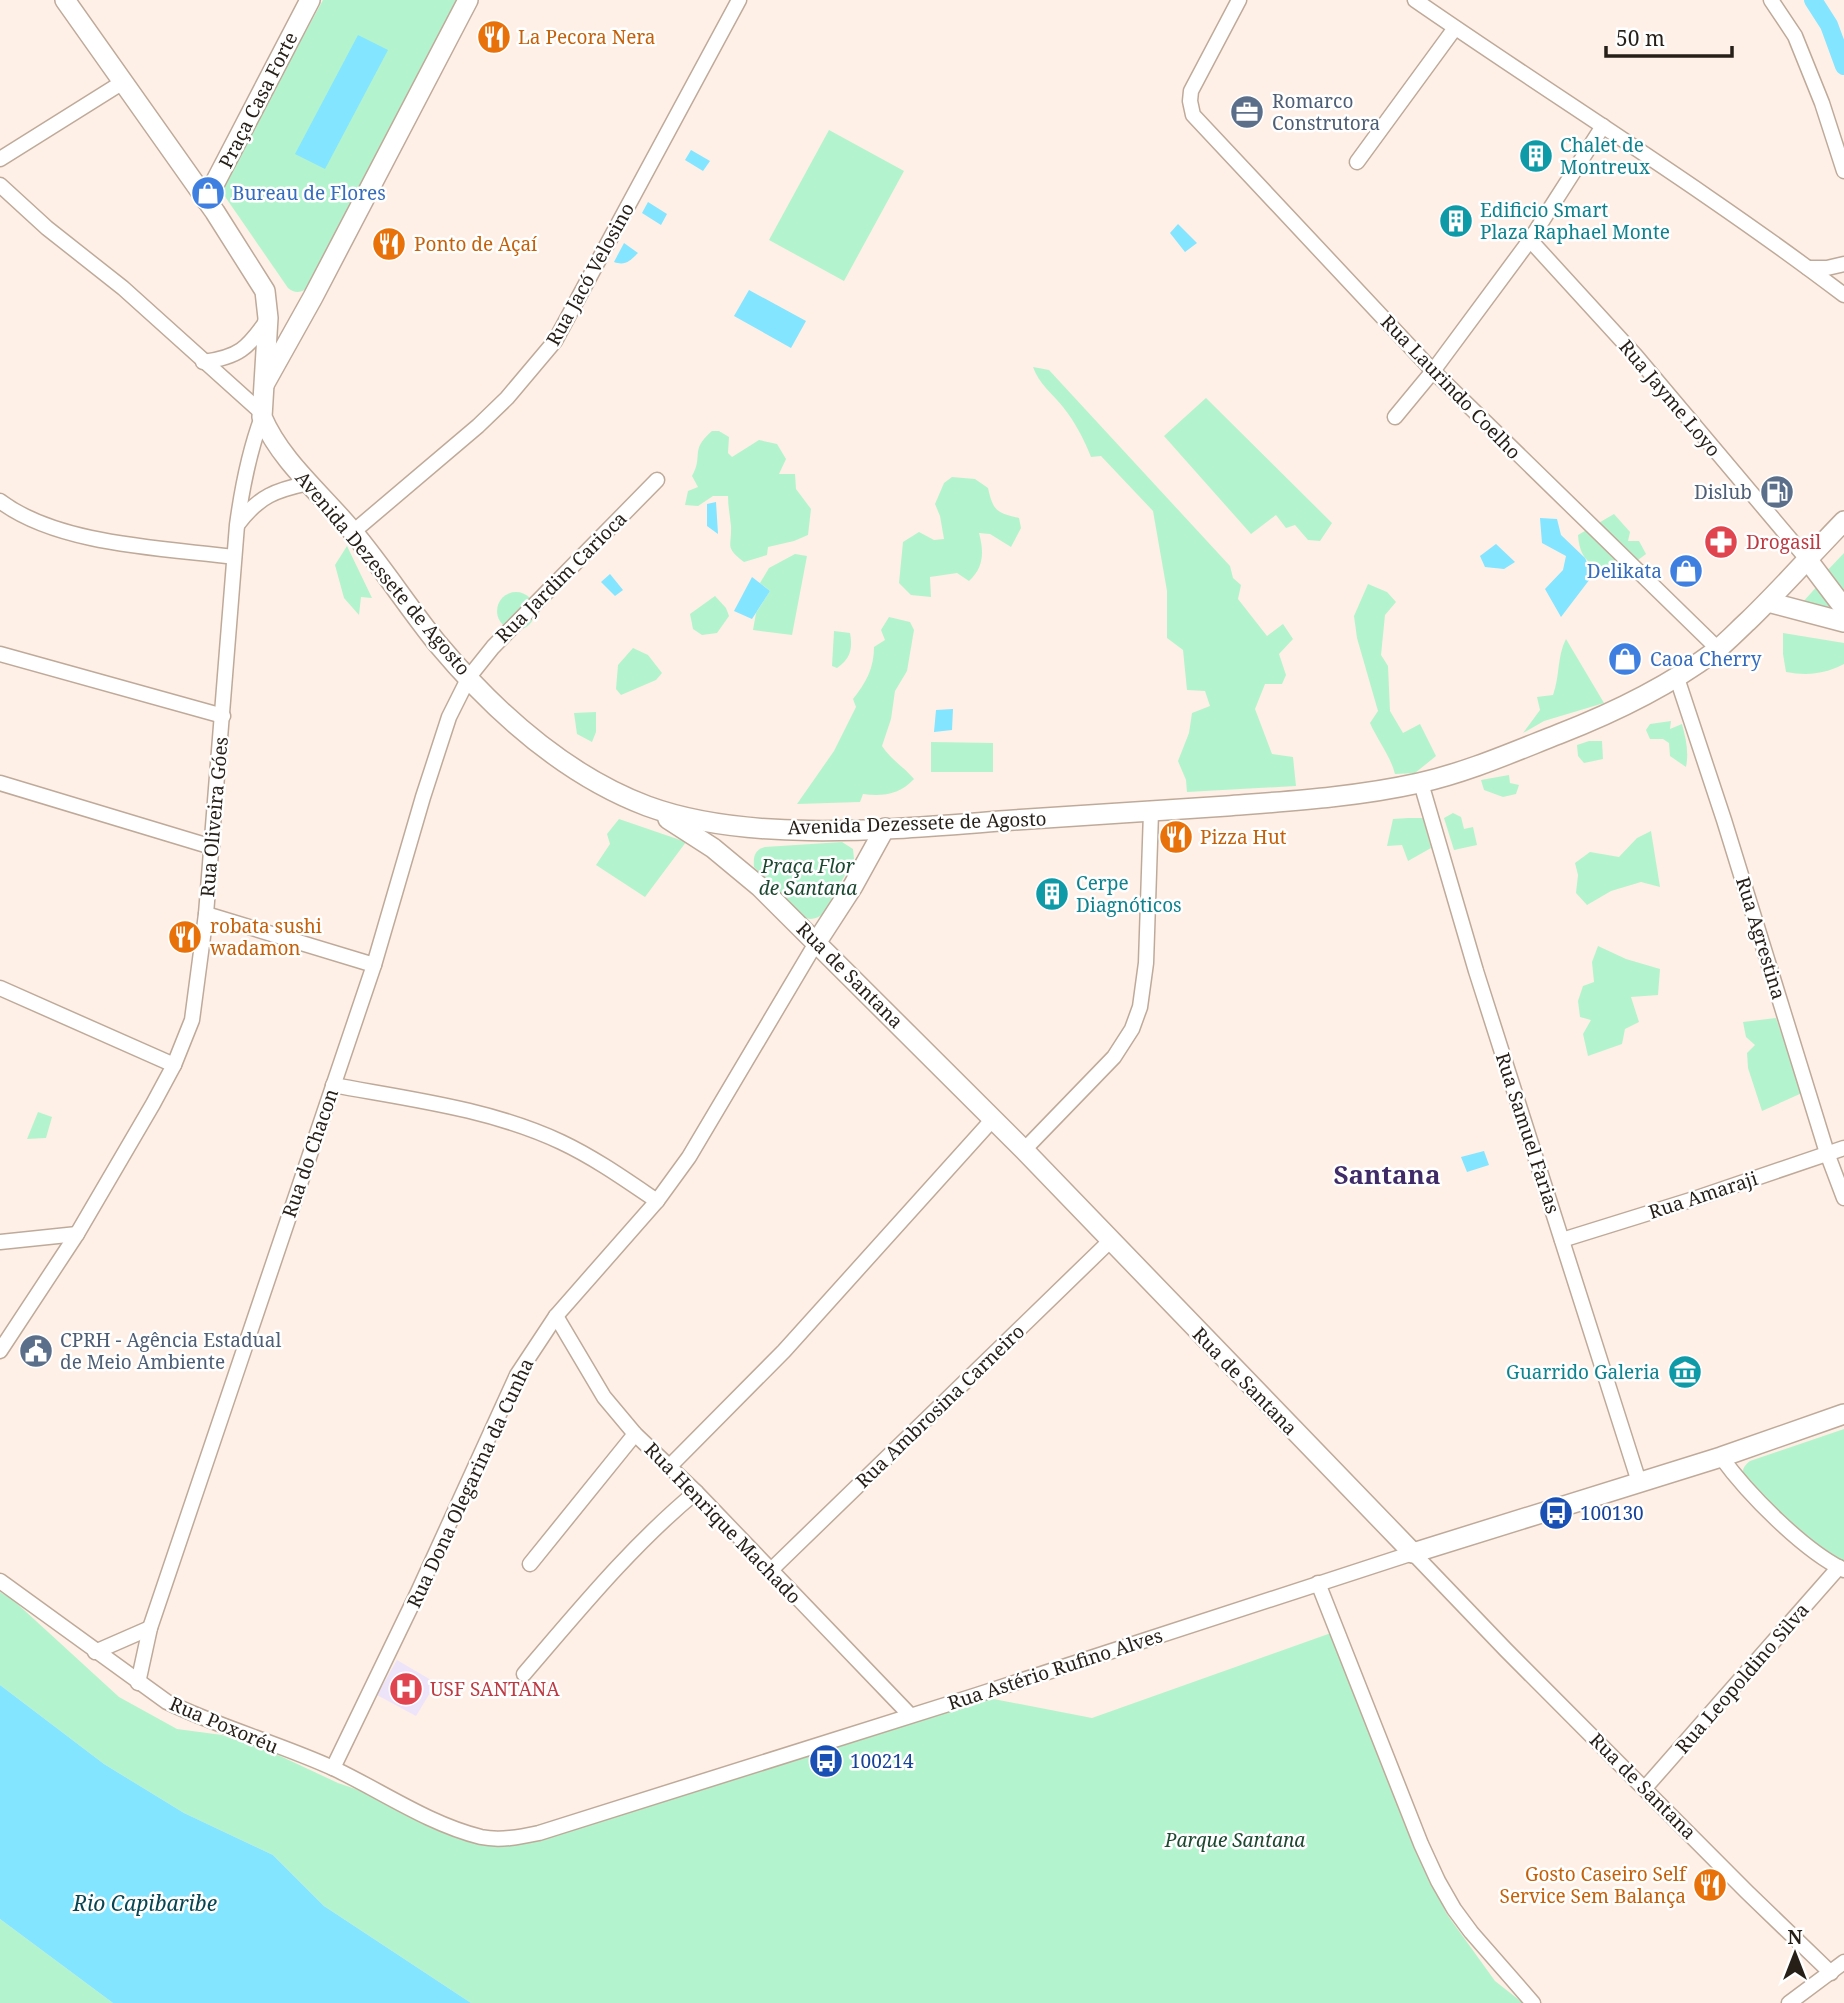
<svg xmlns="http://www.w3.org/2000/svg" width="1844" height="2003" viewBox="0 0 1844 2003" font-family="'Noto Serif',serif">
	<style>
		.medical { fill: #eee4f9 }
		.green { fill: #b3f4ce }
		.water { fill: #83e5ff }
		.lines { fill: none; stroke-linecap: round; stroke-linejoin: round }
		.canal { stroke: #83e5ff; stroke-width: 18 }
		.street-casing { stroke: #bfaa9a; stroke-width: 17 }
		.secondary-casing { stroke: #bfaa9a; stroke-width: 22 }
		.street { stroke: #fff; stroke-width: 14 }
		.secondary { stroke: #fff; stroke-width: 19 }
		.labels { text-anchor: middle; stroke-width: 5; stroke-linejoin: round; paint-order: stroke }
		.food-label { font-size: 19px; fill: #c56008; stroke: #fff; text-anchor: start }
		.street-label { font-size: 19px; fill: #261f18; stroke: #fff }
		.service-label { font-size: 19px; fill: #4e5e75; stroke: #fff; text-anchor: start }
		.culture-label { font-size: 19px; fill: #0d838f; stroke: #fff; text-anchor: start }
		.shop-label { font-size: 19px; fill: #366cbe; stroke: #fff; text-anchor: start }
		.health-label { font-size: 19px; fill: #be3a42; stroke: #fff; text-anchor: start }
		.park-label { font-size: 19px; font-style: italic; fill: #1c4731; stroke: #fff }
		.transit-label { font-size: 19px; fill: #164399; stroke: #fff; text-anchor: start }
		.water-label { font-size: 21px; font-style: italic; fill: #074553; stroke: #fff }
		.district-label { font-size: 26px; font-weight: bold; fill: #3e2b67; stroke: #fff }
	</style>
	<rect width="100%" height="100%" fill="#fef0e6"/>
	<polygon class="medical" points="397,1660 436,1683 416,1716 377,1695"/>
	<g class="green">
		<path d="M323,0H458L309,286C303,293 295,294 288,288L226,198L222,188L224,180Z"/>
		<polygon points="829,130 904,171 844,281 769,240"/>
		<path d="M1033,367L1049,370L1230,566L1233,578L1241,585L1238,599L1267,636L1283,624L1293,639L1279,654L1286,675L1282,684H1265L1255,709L1272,754L1293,757L1296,786L1187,792L1186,780L1178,761L1189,733L1192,713L1210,706L1205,691L1187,690L1183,650L1167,638V591L1153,511L1101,456L1091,457C1084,439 1075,422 1063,407C1052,393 1039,384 1033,367Z"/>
		<polygon points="1206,398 1332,523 1320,541 1308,540 1295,525 1286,528 1276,515 1251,534 1164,436"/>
		<path d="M712,431H719L729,437L728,453L732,457L759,440L777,444L786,459L779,474H795L796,489L811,509L808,535L794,541L768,547L767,555L744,562C724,547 732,547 731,526C730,516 728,506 728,496H713L698,506L685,505L688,491L698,487L692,476C704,455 689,451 712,431Z"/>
		<path d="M952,477L975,479L988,488C993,510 996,513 1019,518L1021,528L1011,547L990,534L979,533C984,552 984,567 969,581L957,573L930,577L931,597L911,595L899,583L903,542L919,532L934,540L944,539L940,516L935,504L944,483Z"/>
		<path d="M1614,514L1630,532L1628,541H1639L1646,554L1638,560L1641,569L1621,580C1600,566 1580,568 1578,535Z"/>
		<polygon points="347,546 372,598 361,597 359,615 344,598 335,565"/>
		<polygon points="1844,553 1844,599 1825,573"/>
		<polygon points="795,554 807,556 792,635 753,630 756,613 770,591 760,583 769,568"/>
		<polygon points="1820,583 1839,611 1802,603"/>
		<path d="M1368,584L1387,592L1396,602L1385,615L1381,655L1388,666L1390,711L1403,733L1420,724L1436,756L1415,773L1395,774C1390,755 1378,741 1370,723L1378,711L1357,638L1354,616Z"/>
		<circle cx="516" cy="611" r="19"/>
		<polygon points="715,596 726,608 729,616 717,633 702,635 693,629 690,614"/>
		<path d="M889,617L910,622L914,630L907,671L895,691L891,719L882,746C891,760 903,766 914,779C900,794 883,797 863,794L860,802L797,804L834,751L856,707L853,699C866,683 874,668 874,647L885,640L881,630Z"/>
		<path d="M834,631L850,633C853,649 850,659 837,668L832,666Z"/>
		<path d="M1783,633L1844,643V664C1824,674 1808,676 1786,672L1783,654Z"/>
		<path d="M1566,639L1604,703L1544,721L1523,733L1540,710L1537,697L1553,695C1560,676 1557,656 1566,639Z"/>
		<polygon points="633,648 648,655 662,673 656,680 621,695 616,689 618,665"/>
		<polygon points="596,712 596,732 592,742 577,734 574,713"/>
		<path d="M1671,721L1670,729L1682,724C1686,739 1689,752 1686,767L1670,756L1669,743L1663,739H1650L1646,730L1650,724Z"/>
		<polygon points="1589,741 1602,741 1603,759 1584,763 1578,756 1577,745"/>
		<polygon points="931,742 993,743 993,772 931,772"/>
		<polygon points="1509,775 1510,783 1519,785 1516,794 1503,797 1484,790 1481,780"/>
		<polygon points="1453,813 1461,817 1464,829 1473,827 1477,845 1454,850 1444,818"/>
		<polygon points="1408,818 1423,818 1431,848 1408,861 1402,845 1387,846 1393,819"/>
		<polygon points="619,819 686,842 645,897 596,865 610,844 607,834"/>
		<polygon points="1651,831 1660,887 1641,882 1611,891 1587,905 1576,893 1578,875 1575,863 1590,852 1619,857 1637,838"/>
		<path d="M842,842L853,849L854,859L823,914C817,919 809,921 802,916L754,867C753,856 755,850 765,847Z"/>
		<polygon points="1598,946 1626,959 1660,969 1658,995 1631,997 1639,1022 1625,1029 1622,1044 1588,1056 1583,1034 1591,1020 1580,1017 1578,1001 1583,986 1594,982 1592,962"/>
		<polygon points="1776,1018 1802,1093 1762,1111 1748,1068 1747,1053 1755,1045 1746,1037 1743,1022"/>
		<polygon points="38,1112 52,1117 46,1138 27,1139"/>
		<path d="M1844,1429V1564C1830,1557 1745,1487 1743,1474C1742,1468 1746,1464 1750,1461Z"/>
		<polygon points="0,1592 12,1599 119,1697 177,1729 222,1735 278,1755 338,1783 364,1792 430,1826 462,1837 503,1835 978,1696 1092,1718 1331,1633 1446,1913 1495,1981 1523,2003 471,2003 324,1906 273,1855 184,1813 104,1764 0,1685"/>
		<polygon points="0,1919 113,2003 0,2003"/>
	</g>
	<g class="water">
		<polygon points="358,35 388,50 325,169 295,154"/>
		<polygon points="691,150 710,161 703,171 685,160"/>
		<polygon points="648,202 667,214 661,225 642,213"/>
		<polygon points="1178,224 1197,243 1185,252 1170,233"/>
		<path d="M624,243L638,253C630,261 625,266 614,262Z"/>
		<polygon points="749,290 806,321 791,348 734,316"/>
		<polygon points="716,502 718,534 707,526 707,504"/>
		<polygon points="1540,518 1557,519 1561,535 1585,558 1593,575 1561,617 1545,589 1563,570 1566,556 1542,543"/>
		<polygon points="1496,544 1515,562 1504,569 1485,567 1480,556"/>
		<polygon points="610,574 623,590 615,596 601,582"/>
		<polygon points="752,577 770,591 752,619 734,611"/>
		<polygon points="953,709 952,730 934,732 936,710"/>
		<polygon points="1484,1151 1489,1165 1467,1172 1461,1157"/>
		<polygon points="0,1685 104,1764 184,1813 273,1855 324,1906 471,2003 113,2003 0,1919"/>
	</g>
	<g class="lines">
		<polyline class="canal" points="1813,0 1829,25 1844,66"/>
		<g class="street-casing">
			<g id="street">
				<polyline points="1239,0 1191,91 1190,101 1193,115 1433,371 1718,649"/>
				<path d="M1415,0C1558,99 1706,190 1844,295"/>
				<polyline points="1771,0 1795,36 1822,103 1844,171"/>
				<polyline points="0,159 123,82"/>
				<polyline points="1357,162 1455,28"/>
				<polyline points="0,185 47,228 123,288 262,413"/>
				<polyline points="1530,240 1636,356 1807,559"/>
				<polyline points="1808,268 1827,268 1844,264"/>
				<path d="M203,362C239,357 247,349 268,319"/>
				<polyline points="1395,417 1433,371 1530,240 1603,126"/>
				<path d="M0,501C58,545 163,548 234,557"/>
				<path d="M238,524C259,496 276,490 309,483"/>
				<polyline points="353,532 478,426 507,398 555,341 739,0"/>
				<polyline points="0,654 223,716"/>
				<polyline points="1677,678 1724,820 1827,1153 1844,1198"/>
				<polyline points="0,783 212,847"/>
				<polyline points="1421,783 1476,971 1639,1482"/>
				<polyline points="206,914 374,965"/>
				<polyline points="0,988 174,1065"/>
				<path d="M333,1085C409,1099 491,1109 561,1142C595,1158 626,1180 657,1201"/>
				<polyline points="1024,1150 1114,1057 1132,1029 1140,1007 1146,963 1151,812"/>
				<polyline points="1562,1240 1697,1198 1844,1148"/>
				<polyline points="0,1242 77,1234"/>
				<polyline points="556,1316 604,1397 635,1434 696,1492 910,1715"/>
				<path d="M0,1351L77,1234L153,1104L174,1065L192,1020L206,914L237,525C242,488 249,452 262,417"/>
				<path d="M1721,1457C1748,1494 1803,1550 1844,1570"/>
				<polyline points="670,1466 784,1351 993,1119"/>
				<polyline points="530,1564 635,1434"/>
				<polyline points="770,1571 1110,1241"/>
				<path d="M0,1581L167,1702C221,1728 281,1744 335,1769C383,1792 429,1824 481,1837C500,1841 520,1837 539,1833L977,1695L1413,1553L1506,1650L1747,1892L1831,1973"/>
				<polyline points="1318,1583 1421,1844 1438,1881 1454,1909 1471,1932 1533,2003"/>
				<polyline points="95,1652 150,1628"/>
				<path d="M524,1674C579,1610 631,1546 696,1492"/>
				<polyline points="138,1683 150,1628 374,965 423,797 449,717 469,677 493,647 657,480"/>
				<polyline points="333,1768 418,1592 517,1375 556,1316 657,1201 689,1157 816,943"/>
				<polyline points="1645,1788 1839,1567"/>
				<polyline points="1789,2003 1844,1962"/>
			</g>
		</g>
		<g class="secondary-casing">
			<g id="secondary">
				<path d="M65,0L215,212L265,291L268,318L262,417C281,462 323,495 353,532C383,568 408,607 437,643C493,710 565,775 647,806C753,845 903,828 1014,820C1085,816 1156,811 1227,806C1291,801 1356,797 1419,783C1468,772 1513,752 1559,734C1613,713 1667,687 1714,652C1726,643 1737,631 1748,621C1781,589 1812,554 1844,521"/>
				<polyline points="206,200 310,0"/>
				<polyline points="265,383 313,297 468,0"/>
				<polyline points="1807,559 1844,608"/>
				<polyline points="1768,602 1844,622"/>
				<polyline points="668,819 713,848 760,887 1024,1150 1413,1553 1721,1457 1844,1414"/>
				<polyline points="816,943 853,886 885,828"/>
			</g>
		</g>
		<use href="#street" class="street"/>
		<use href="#secondary" class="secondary"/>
	</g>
	<defs>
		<g id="restaurant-disc" transform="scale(1.75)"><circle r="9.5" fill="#e8710a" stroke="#fff"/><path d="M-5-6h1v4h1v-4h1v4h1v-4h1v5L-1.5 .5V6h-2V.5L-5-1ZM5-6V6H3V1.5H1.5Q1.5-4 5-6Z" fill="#fff"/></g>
		<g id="office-disc" transform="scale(1.75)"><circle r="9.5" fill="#5c6f8a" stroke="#fff"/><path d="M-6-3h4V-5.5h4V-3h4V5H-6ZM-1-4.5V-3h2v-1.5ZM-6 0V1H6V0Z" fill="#fff"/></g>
		<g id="building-disc" transform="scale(1.75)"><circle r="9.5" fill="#0f9aa8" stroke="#fff"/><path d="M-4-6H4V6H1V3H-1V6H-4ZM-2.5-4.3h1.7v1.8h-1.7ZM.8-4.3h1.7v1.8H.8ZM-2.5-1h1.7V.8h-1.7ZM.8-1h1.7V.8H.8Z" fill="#fff"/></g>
		<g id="shop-disc" transform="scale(1.75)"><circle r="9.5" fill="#3f7fe0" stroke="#fff"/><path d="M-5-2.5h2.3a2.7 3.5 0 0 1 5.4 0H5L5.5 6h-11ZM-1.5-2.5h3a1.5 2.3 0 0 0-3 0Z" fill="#fff"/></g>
		<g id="fuel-disc" transform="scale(1.75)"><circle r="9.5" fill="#5c6f8a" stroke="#fff"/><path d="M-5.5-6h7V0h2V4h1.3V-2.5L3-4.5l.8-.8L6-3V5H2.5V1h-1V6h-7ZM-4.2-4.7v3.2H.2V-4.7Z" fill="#fff"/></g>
		<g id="pharmacy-disc" transform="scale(1.75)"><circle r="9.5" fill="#e0444e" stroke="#fff"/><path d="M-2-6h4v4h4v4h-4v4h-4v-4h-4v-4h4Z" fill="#fff"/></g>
		<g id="civic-disc" transform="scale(1.75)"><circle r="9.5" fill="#5c6f8a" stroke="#fff"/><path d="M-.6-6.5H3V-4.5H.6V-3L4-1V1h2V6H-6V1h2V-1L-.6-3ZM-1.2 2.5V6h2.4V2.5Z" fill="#fff"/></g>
		<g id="museum-disc" transform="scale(1.75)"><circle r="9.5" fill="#0f9aa8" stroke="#fff"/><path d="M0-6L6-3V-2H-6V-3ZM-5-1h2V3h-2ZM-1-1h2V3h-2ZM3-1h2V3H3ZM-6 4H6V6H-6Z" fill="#fff"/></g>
		<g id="bus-disc" transform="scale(1.75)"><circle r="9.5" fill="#1a4fb4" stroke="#fff"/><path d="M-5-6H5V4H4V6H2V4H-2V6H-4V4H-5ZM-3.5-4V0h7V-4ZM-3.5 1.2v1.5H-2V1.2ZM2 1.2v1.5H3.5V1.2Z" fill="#fff"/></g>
		<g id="hospital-disc" transform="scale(1.75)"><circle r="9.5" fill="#e0444e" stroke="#fff"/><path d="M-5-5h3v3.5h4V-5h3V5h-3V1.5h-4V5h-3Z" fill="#fff"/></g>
	</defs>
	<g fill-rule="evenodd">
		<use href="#restaurant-disc" x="494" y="37"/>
		<use href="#office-disc" x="1247" y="112"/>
		<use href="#building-disc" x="1536" y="156"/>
		<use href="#shop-disc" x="208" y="193"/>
		<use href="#building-disc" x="1456" y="221"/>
		<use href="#restaurant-disc" x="389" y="244"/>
		<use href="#fuel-disc" x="1777" y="492"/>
		<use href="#pharmacy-disc" x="1721" y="542"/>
		<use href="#shop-disc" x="1686" y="571"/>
		<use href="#shop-disc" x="1625" y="659"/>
		<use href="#restaurant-disc" x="1176" y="837"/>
		<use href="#building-disc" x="1052" y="894"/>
		<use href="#restaurant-disc" x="185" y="937"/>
		<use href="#civic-disc" x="36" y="1351"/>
		<use href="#museum-disc" x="1685" y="1372"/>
		<use href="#bus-disc" x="1556" y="1513"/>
		<use href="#hospital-disc" x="406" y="1689"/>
		<use href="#bus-disc" x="826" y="1761"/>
		<use href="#restaurant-disc" x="1710" y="1885"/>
	</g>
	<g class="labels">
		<g class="food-label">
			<text x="518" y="44">La Pecora Nera</text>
			<text x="414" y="251">Ponto de Açaí</text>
			<text x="1200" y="844">Pizza Hut</text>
			<text x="210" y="933">robata sushi<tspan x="210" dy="22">wadamon</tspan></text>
			<text x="1686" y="1881" text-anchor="end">Gosto Caseiro Self<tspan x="1686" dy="22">Service Sem Balança</tspan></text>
		</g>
		<g class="street-label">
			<text transform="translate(258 100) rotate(-63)" y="7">Praça Casa Forte</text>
			<text transform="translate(590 274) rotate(-61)" y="7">Rua Jacó Velosino</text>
			<text transform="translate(1451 387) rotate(46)" y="7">Rua Laurindo Coelho</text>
			<text transform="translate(1670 398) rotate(50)" y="7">Rua Jayme Loyo</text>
			<text transform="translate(383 573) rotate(50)" y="7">Avenida Dezessete de Agosto</text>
			<text transform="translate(561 577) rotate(-45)" y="7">Rua Jardim Carioca</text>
			<text transform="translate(214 817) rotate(-85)" y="7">Rua Oliveira Góes</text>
			<text transform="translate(917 823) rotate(-2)" y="7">Avenida Dezessete de Agosto</text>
			<text transform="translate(1761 938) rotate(73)" y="7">Rua Agrestina</text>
			<text transform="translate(850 975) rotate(45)" y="7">Rua de Santana</text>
			<text transform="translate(1528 1133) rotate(72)" y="7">Rua Samuel Farias</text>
			<text transform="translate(310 1153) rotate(-71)" y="7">Rua do Chacon</text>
			<text transform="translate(1703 1195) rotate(-18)" y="7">Rua Amaraji</text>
			<text transform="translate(1245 1381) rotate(46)" y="7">Rua de Santana</text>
			<text transform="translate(940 1406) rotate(-44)" y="7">Rua Ambrosina Carneiro</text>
			<text transform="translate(470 1483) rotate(-65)" y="7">Rua Dona Olegarina da Cunha</text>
			<text transform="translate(723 1523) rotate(46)" y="7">Rua Henrique Machado</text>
			<text transform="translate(1055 1669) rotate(-18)" y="7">Rua Astério Rufino Alves</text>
			<text transform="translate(1742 1678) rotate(-49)" y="7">Rua Leopoldino Silva</text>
			<text transform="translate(224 1725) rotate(23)" y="7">Rua Poxoréu</text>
			<text transform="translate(1643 1786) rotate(45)" y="7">Rua de Santana</text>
		</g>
		<g class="service-label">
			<text x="1272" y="108">Romarco<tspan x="1272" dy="22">Construtora</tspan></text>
			<text x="1752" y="499" text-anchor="end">Dislub</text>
			<text x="60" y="1347">CPRH - Agência Estadual<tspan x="60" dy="22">de Meio Ambiente</tspan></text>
		</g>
		<g class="culture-label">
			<text x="1560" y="152">Chalet de<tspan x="1560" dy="22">Montreux</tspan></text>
			<text x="1480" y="217">Edificio Smart<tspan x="1480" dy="22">Plaza Raphael Monte</tspan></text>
			<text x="1076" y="890">Cerpe<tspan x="1076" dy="22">Diagnóticos</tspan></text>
			<text x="1660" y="1379" text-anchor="end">Guarrido Galeria</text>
		</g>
		<g class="shop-label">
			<text x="232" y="200">Bureau de Flores</text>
			<text x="1662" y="578" text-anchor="end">Delikata</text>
			<text x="1650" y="666">Caoa Cherry</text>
		</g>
		<g class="health-label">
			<text x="1746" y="549">Drogasil</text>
			<text x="430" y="1696">USF SANTANA</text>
		</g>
		<g class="park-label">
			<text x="808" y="873">Praça Flor<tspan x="808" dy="22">de Santana</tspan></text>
			<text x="1235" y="1847">Parque Santana</text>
		</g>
		<g class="transit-label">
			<text x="1580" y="1520">100130</text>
			<text x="850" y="1768">100214</text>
		</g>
		<g class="water-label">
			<text x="145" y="1911">Rio Capibaribe</text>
		</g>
		<g class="district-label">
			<text x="1387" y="1184">Santana</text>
		</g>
	</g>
	<g transform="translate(1795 1954)" stroke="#ffffff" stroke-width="5" paint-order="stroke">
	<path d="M0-5L12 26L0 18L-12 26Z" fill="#261f18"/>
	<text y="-10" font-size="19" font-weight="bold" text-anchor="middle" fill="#261f18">N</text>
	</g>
	<path d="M1606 46v10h126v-10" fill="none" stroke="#261f18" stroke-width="3.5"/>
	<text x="1616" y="46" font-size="21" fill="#261f18" stroke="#ffffff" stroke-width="5" paint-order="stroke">50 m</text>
</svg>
